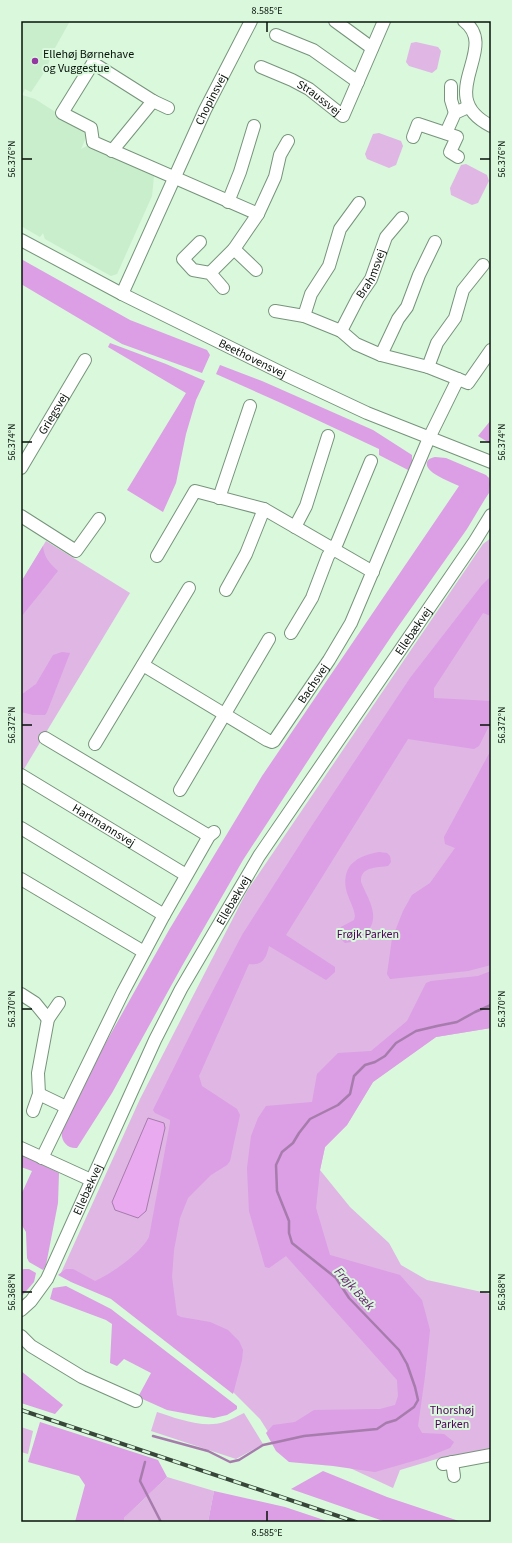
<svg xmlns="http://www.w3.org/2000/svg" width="512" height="1543" viewBox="0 0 512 1543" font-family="'Source Sans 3',sans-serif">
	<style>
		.built { fill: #c8eecc }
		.green { fill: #dfb6e4 }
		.forest { fill: #dc9ee4 }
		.water { fill: #e9aaf0; stroke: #a57cab }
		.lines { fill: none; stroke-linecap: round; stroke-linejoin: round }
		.stream { stroke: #a57cab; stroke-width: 2.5 }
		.minor-casing { stroke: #77947b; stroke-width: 14 }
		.minor { stroke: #fff; stroke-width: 12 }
		.rail-casing { stroke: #374639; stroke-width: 4 }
		.rail { stroke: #d9f8dc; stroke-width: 2.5; stroke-dasharray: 8; stroke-linecap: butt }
		.ticks { fill: none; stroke: #071209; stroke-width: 1.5 }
		.poi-dot { fill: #9437a0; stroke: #d9f8dc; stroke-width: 1.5 }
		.labels { text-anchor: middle; stroke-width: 4; stroke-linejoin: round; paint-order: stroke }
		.poi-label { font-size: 12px; fill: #071209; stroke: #d9f8dc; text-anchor: start }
		.street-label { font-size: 12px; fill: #071209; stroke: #d9f8dc }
		.park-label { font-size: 12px; fill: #50005a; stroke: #d9f8dc }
		.water-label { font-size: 13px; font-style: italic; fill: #671d70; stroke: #d9f8dc }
		.neatline { fill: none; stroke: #071209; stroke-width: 1.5 }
		.ticks-label { font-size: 10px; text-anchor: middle; fill: #071209 }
	</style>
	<rect width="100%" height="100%" fill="#d9f8dc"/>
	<polygon class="built" points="21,21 70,21 51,55 47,68 31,92 25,89 22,95 35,99 88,133 81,149 87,146 154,176 152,196 117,274 111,276 45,239 43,233 40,237 21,226"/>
	<g class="green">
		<polygon points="416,42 438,47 441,51 437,69 432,73 409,66 406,62 411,43"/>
		<polygon points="379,133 401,141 403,146 396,165 389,168 367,159 365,154 373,134"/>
		<polygon points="466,164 487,175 489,181 478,203 472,205 451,195 450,188 461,165"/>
		<polygon points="491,538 491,1028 436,1037 373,1082 347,1125 325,1147 320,1170 350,1207 389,1243 401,1265 427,1280 491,1294 491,1449 448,1458 440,1458 400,1470 393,1488 350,1468 282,1454 260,1419 227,1386 114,1298 60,1275 140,1099 247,891 483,544"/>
		<polygon points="46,541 130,593 21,774 21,582"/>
		<path d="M157,1412C175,1418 204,1429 224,1422C231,1420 237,1416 244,1413L263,1444L236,1459L151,1431Z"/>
		<polygon points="21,1427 33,1431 28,1454 21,1452"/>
		<polygon points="167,1477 214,1491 208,1522 124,1522 124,1518"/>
	</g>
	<g class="forest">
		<polygon points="21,259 130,320 207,350 210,355 202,373 122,344 21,284"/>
		<polygon points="110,343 166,364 205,381 196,400 186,434 176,483 163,512 127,490 186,393 108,347"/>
		<polygon points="220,365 262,381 373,430 412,455 412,464 410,471 379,455 379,449 281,403 216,374"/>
		<polygon points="491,420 491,444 478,436"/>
		<path d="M435,457L446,458L486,475L489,478L490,484L489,493L485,499L467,529L395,631L328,730L243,860L182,966L112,1093L77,1148C67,1149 60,1140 62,1130L77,1094L169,930L262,776L459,486C452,482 424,473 427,462C428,459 431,458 435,457Z"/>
		<path d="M43,546C44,557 49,563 58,571L21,617V582Z"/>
		<path d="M491,576V616L483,613L434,688V698L491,701V722L479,746L474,749L408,739L286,935L335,967V972L326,980L269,946C266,958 263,966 249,964L199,1076L202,1086L237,1109L240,1115L230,1161L227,1165L211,1175L188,1198L180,1218L174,1250L172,1277L177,1315L181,1317L210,1322L228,1330L239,1341L243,1350L242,1360L233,1394L111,1299L71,1282L58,1275L66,1269H73L95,1281C110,1275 142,1252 149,1237L170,1123V1120L155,1113L153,1110L196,1023L242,935L311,827L410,678L482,585Z"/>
		<polygon points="62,652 70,653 47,712 45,715 33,715 21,712 21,695 36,684 53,655"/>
		<polygon points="491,750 491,965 468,971 390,979 387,974 392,939 403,911 412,895 430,883 455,848 445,844 444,837"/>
		<path d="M379,852L387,853L390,856L391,862L388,866C377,868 360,866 361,882C368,899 381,917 367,932C361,939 354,942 345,943L340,938L339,931L341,927L354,920L355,916C354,907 348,898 346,889C342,864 358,856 379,852Z"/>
		<polygon points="491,971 491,1028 436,1037 373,1082 347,1125 325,1147 320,1170 316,1208 330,1255 400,1275 422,1300 430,1330 425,1376 418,1426 422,1433 444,1434 454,1442 450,1448 427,1457 375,1472 333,1466 289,1462 276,1451 266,1433 273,1425 295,1422 314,1410 380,1409 395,1405 398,1396 397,1380 286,1256 269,1268 265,1267 249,1211 247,1168 251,1136 258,1118 266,1106 312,1102 317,1074 338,1053 371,1051 407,1021 426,983 431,981 478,976"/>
		<polygon points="21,1154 59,1173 58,1203 46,1265 43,1270 29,1262 27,1258 26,1232 21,1224 21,1195 32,1171 21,1167"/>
		<polygon points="24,1269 29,1269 36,1273 34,1282 21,1297 21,1270"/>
		<polygon points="66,1286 111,1309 237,1406 237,1409 227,1415 214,1418 199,1416 167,1410 138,1397 151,1373 124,1359 117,1366 110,1363 112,1324 106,1320 50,1299 53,1288"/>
		<polygon points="21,1371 63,1405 55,1414 21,1403"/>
		<polygon points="40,1422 158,1460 167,1477 124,1518 124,1522 75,1522 85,1485 79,1476 28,1462"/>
		<polygon points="323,1471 387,1497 462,1522 386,1522 291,1489"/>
		<polygon points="214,1491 285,1507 330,1522 208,1522"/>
	</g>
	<polygon class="water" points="148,1118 164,1123 165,1128 146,1211 138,1218 115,1210 112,1202"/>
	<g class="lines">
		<g class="stream">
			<polyline points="153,1436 208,1451 230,1462 239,1460 263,1445 277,1442 304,1436 377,1429 386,1423 396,1420 414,1407 418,1400 415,1387 407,1364 399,1350 349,1298 336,1278 292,1243 289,1233 289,1221 277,1191 276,1165 282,1152 293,1143 299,1133 310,1119 338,1105 350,1094 354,1076 365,1065 375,1062 385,1056 396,1043 416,1031 437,1026 457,1022 475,1012 491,1005"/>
			<polyline points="145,1462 140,1481 161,1522"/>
		</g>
		<g class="minor-casing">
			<g id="minor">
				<polyline points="335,21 372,48"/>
				<path d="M464,21C501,49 432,96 491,126"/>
				<polyline points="276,35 313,50 358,82"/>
				<path id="s1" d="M261,67L292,80L309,89L343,116L384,21"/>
				<polyline points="451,86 451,100 455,113"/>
				<polyline points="168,108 153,101 93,63 62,113 91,128 93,142 258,214"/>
				<polyline points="446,133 455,113 468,107"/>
				<polyline points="413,137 418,124 457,137 450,152 458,157"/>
				<polyline points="112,151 153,101"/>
				<polyline points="228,202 240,172 254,126"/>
				<path id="s2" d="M21,240L122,294L288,376L367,413L491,462"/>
				<polyline points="200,242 183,259 193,270 210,273 223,288"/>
				<polyline points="234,249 256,270"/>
				<polyline points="210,273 234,249 258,214 275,177 280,155 288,141"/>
				<path id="s3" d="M122,294L205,110L251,21"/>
				<polyline points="275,311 304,316 341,331 356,344 381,355 428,367 468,383 491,350"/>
				<polyline points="304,316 311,294 329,266 340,229 359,203"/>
				<path id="s4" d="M341,331L358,298L371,279L386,237L402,218"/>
				<polyline points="381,355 398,319 407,307 419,275 435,242"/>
				<polyline points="428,367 437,343 455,318 463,290 483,265"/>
				<path id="s5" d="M21,468L85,360"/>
				<polyline points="219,498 250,406"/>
				<polyline points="21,516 76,551 99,519"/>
				<polyline points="295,527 306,506 328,436"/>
				<polyline points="157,556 195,491 264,509 373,572"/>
				<polyline points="226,590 246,554 264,509"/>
				<polyline points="291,633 312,598 328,556 337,543 371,461"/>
				<path id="s6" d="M143,665L267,740L272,742L274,741L329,660L351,623L429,438L458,379"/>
				<polyline points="45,738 209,836"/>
				<polyline points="95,744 189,588"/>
				<path id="s7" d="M21,775L186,875"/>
				<polyline points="180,790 269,639"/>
				<polyline points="21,828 164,915"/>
				<polyline points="21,879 144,952"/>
				<polyline points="21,994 35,1003 48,1019"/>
				<polyline points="39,1094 66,1107"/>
				<polyline points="33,1111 39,1094 38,1073 48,1019 59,1003"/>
				<polyline points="21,1148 91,1180"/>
				<polyline points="42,1158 123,992 164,915 209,836 214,832"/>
				<path id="s8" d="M21,1310L31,1301L47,1279L155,1040L181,989L259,856L475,541L491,515"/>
				<polyline points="21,1336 31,1346 82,1377 136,1401"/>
				<polyline points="452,1462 454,1476"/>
				<polyline points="443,1464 491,1455"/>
			</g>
		</g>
		<use href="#minor" class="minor"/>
		<g class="rail-casing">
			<polyline id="rail" points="21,1410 356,1522"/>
		</g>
		<use href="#rail" class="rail"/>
	</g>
	<path class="ticks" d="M267,22V32M22,159H32M480,159H490M22,442H32M480,442H490M22,725H32M480,725H490M22,1009H32M480,1009H490M22,1292H32M480,1292H490M267,1511V1521"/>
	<circle class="poi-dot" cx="35" cy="61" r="4"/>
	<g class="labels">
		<g class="poi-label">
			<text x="43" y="58">Ellehøj Børnehave<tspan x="43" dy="14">og Vuggestue</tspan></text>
		</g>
		<g class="street-label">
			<text dy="4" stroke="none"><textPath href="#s1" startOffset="66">Straussvej</textPath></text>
			<text dy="4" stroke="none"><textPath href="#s3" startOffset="214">Chopinsvej</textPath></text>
			<text dy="4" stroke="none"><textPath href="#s4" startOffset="65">Brahmsvej</textPath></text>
			<text dy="4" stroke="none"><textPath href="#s2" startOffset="260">Beethovensvej</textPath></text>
			<text dy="4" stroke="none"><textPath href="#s5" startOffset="63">Griegsvej</textPath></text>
			<text dy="4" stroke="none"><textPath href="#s8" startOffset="787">Ellebækvej</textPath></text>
			<text dy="4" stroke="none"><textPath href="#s6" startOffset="222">Bachsvej</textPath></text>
			<text dy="4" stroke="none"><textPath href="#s7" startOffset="97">Hartmannsvej</textPath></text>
			<text dy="4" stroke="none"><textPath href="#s8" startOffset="463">Ellebækvej</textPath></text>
			<text dy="4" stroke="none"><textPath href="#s8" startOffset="139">Ellebækvej</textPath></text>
		</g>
		<g class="park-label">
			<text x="368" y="938">Frøjk Parken</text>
			<text x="452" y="1414">Thorshøj<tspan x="452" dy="14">Parken</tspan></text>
		</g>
		<g class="water-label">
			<text transform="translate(355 1288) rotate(48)" y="5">Frøjk Bæk</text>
		</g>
	</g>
	<rect width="512" height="1543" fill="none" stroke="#d9f8dc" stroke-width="44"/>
	<rect x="22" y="22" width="468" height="1499" class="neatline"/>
	<g class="ticks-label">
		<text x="267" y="14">8.585°E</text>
		<text transform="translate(11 159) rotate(-90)" y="4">56.376°N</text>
		<text transform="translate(501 159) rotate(-90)" y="4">56.376°N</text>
		<text transform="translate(11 442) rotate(-90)" y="4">56.374°N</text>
		<text transform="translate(501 442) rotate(-90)" y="4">56.374°N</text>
		<text transform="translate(11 725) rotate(-90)" y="4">56.372°N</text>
		<text transform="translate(501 725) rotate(-90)" y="4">56.372°N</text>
		<text transform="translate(11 1009) rotate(-90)" y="4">56.370°N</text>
		<text transform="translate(501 1009) rotate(-90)" y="4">56.370°N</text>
		<text transform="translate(11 1292) rotate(-90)" y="4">56.368°N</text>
		<text transform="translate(501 1292) rotate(-90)" y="4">56.368°N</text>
		<text x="267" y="1536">8.585°E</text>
	</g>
</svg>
